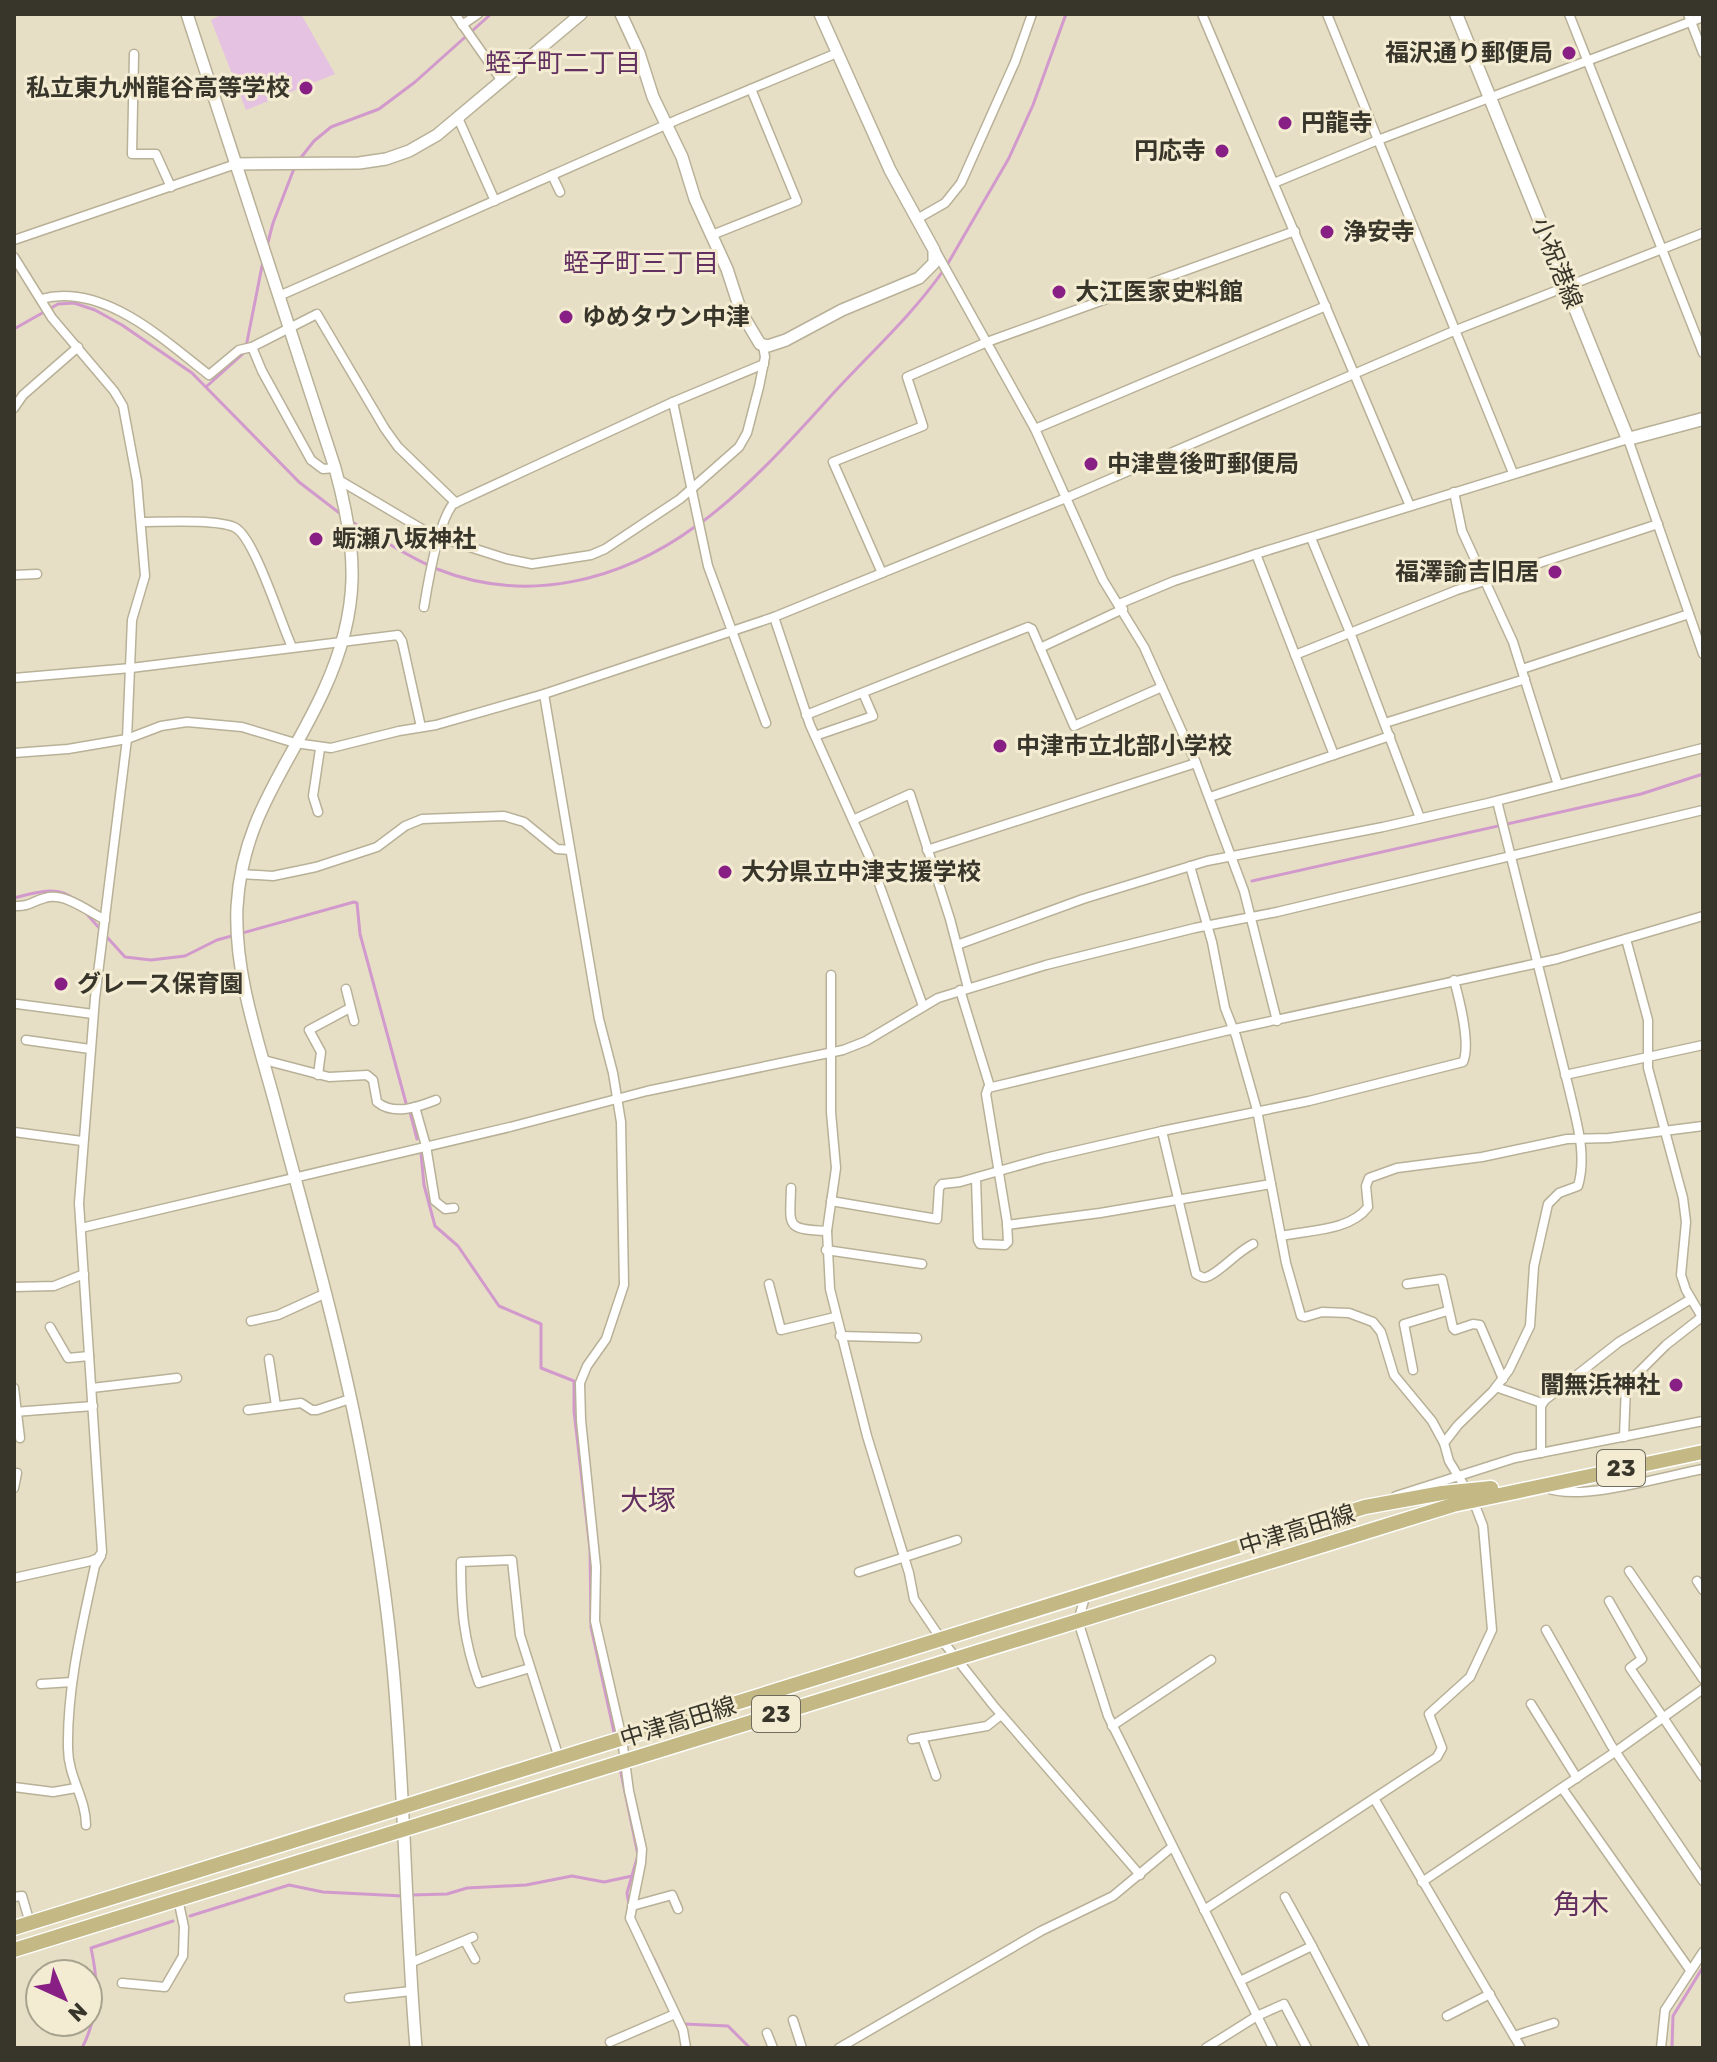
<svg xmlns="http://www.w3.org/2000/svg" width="1717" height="2062" viewBox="0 0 1717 2062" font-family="Rubik,'Noto Sans JP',sans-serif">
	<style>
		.grass { fill: #e5c1e2 }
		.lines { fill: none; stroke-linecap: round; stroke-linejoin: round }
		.stream { stroke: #d299cd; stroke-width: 3 }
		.minor-casing { stroke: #b8b198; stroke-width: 11 }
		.tertiary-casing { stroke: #b8b198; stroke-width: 14 }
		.secondary-casing { stroke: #b8b198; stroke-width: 15 }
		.primary-casing { stroke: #fff; stroke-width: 17 }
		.minor { stroke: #fff; stroke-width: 8 }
		.tertiary { stroke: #fff; stroke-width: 11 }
		.secondary { stroke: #fff; stroke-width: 12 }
		.primary { stroke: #c4b884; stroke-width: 14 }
		.poi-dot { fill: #881f85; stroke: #f3ecd2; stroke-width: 3 }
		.labels { text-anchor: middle; stroke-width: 6; stroke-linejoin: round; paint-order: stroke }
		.shield { fill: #f3ecd2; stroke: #706c5d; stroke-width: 2 }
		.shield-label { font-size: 22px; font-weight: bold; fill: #38352b }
		.poi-label { font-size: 24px; font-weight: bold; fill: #38352b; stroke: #f3ecd2; text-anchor: start }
		.street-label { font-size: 24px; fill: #38352b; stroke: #f3ecd2 }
		.neighbourhood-label { font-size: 26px; fill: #622f60; stroke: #f3ecd2 }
		.quarter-label { font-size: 28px; fill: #622f60; stroke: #f3ecd2 }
	</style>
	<rect width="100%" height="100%" fill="#e6dfc5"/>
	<polygon class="grass" points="223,14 301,14 335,74 246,110 211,20"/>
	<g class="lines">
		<g class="stream">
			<polyline points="299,160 314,141 331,127 379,109 415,82 491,14"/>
			<polyline points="267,246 273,223 295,166"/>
			<polyline points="947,265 1009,158 1033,105 1066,14"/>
			<polyline points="14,329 58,304 74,303 95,310 122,325 192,373 299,482 342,515"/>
			<polyline points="207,386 245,352 263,261"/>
			<path d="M352,522C379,538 408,557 437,569C527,605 621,581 696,526"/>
			<path d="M702,522C750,486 789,442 829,398C867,356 910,318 943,271"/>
			<polyline points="1252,881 1641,794 1703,774"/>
			<path d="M14,898C34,893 58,884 75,900"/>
			<polyline points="85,912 101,930"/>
			<polyline points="106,936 125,957 151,960 185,956 217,940 354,902 357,903 360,934 406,1103"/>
			<polyline points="410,1112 417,1139"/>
			<polyline points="421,1153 424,1185 435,1226 458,1246 499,1306 541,1324 541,1368 574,1381 574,1411 590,1549 591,1627 615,1737"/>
			<polyline points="620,1768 638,1855 627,1893 629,1905"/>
			<polyline points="411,1895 447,1894 467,1888 526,1885 572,1876 604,1882 632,1876"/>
			<polyline points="190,1916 289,1885 323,1892 403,1896"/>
			<polyline points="654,1959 666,1985"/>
			<polyline points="684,2024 728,2026 750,2048"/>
			<path d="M82,2048C99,2015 99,1984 91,1948L173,1921"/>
			<polyline points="1672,2048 1673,2016 1703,1967"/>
		</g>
		<g class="minor-casing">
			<g id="minor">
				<polyline points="455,14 502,81"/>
				<polyline points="1202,14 1410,506"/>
				<polyline points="1327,14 1513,473"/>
				<polyline points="1569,14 1703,353"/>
				<polyline points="1688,14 1703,53"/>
				<polyline points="462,25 478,14"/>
				<polyline points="134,54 132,154 156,154 171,187"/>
				<polyline points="458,118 495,201"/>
				<polyline points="552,175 560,192"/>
				<polyline points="1274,183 1378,140 1703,17"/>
				<polyline points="917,219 945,203 961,183 1015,62 1032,14"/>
				<polyline points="712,235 797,201 751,89"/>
				<polyline points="14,240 236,164"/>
				<polyline points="935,250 1035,429 1103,580 1144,647 1196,763 1244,891 1277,1021"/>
				<polyline points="14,257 52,318 114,391 123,406 137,481 145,576 132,620 127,739 95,998 79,1203 102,1552 98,1558 91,1561 14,1578"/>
				<polyline points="279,296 679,119 837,53"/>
				<path d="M41,299C103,282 164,340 209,375L239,350L252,347L317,314L385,429L398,447L456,503"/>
				<polyline points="252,347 262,371 311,460 323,469 335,468"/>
				<polyline points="673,402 708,566 766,723"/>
				<polyline points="14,408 23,395 78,347"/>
				<polyline points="1035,429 1326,306"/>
				<polyline points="339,480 432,535 507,559 532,564 591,555 605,549 680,499 739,447 747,433 759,387 765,357 763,346"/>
				<polyline points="1454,492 1462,531 1513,642 1558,785"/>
				<path d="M141,522C164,522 215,519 234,527C254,535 281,624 292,647"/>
				<polyline points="1311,538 1351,635 1420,818"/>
				<polyline points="1256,554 1334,755"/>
				<polyline points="882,573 833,462 923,426 907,377 987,342 1295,231"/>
				<polyline points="14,575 37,574"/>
				<polyline points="1119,604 1174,581 1256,554 1628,439 1703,654"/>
				<path d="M424,607C428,582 438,523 453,504L673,402L764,364"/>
				<polyline points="774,617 810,725 869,856 923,1006"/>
				<polyline points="1040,648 1123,609"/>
				<polyline points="1295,655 1457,590 1658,524"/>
				<polyline points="1522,669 1689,614"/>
				<polyline points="14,678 131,668 398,635 402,641 421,727"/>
				<polyline points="544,694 599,1019 613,1073 621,1122 624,1285 606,1339 587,1366 580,1383 581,1420 596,1567 595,1621 622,1739 629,1791 642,1849 641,1863 630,1918 683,2030 686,2048"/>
				<polyline points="806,715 1028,627 1032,629 1074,726 1162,687"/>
				<polyline points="1385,723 1525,679"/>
				<polyline points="815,736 873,716 863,693"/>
				<polyline points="14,753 68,749 127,739 161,726 187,722 242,727 295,743 331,748 399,731 436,725 544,694 774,617 1066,498 1456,330 1703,233"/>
				<polyline points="1210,797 1390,736"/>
				<polyline points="318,812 313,796 320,749"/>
				<polyline points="855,819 910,794 950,919 968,988"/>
				<polyline points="927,850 1196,763"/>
				<polyline points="1190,866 1212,942 1225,1008 1236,1036 1257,1110 1286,1263 1301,1316 1305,1317 1322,1312 1349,1313 1373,1322 1381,1332 1394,1375 1432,1421 1444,1443"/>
				<polyline points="241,874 273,876 316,867 377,847 405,826 422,819 504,816 524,822 557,849 570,850"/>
				<path d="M14,906C30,907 32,901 45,898C64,892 88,911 105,920"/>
				<polyline points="1626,939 1648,1020 1648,1068 1683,1198 1686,1222 1681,1275 1686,1290 1702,1317"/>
				<polyline points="957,945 1083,899 1207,861 1383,827 1488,803 1703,748"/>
				<polyline points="831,975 831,1112 836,1168 827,1231 830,1289 867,1436 909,1573 914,1599 941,1639 993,1705 1140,1875"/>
				<polyline points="346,989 354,1021"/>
				<polyline points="960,990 990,1087"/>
				<polyline points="17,1004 93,1014"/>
				<polyline points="26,1040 90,1049"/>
				<path d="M264,1060L329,1077L367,1075L373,1080L377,1102C394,1116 418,1107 436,1100"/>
				<polyline points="318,1075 321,1052 309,1030 350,1008"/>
				<polyline points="1565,1075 1703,1045"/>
				<polyline points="415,1107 426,1146 435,1201 445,1209 454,1208"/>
				<path d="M1162,1131L1196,1274C1202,1277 1203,1279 1209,1276C1222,1270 1237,1252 1253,1244"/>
				<polyline points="14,1132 82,1141"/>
				<polyline points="976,1178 978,1240 980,1244 1005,1245 1008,1242 1007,1222 986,1094 988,1088 1225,1031 1557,959 1703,916"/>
				<path d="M791,1188C790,1227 785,1229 827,1231"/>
				<path d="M831,1201L937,1219L939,1188L942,1184L960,1182L1045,1158L1162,1131L1309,1101L1463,1062C1471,1045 1459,998 1454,980"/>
				<polyline points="1007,1225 1100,1213 1271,1184"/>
				<polyline points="81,1228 510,1127 647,1091 843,1050 866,1041 938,998 1046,965 1195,928 1277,912 1703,810"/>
				<path d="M1281,1236C1309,1230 1350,1231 1368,1207L1366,1186L1369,1178L1397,1168L1482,1157L1567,1139L1609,1138L1703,1126"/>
				<polyline points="826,1250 922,1264"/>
				<polyline points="769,1284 781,1330 835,1317"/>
				<polyline points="1407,1284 1442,1279 1453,1328 1455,1330 1473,1324 1480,1325 1503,1379"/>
				<polyline points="14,1287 54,1286 84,1274"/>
				<polyline points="251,1321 278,1315 324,1294"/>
				<polyline points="50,1327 68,1358 89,1356"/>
				<polyline points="840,1336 917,1338"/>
				<polyline points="269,1359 276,1406"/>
				<polyline points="1413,1370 1404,1324 1447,1311"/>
				<polyline points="1496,1387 1542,1403"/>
				<polyline points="14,1388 20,1438"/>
				<polyline points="92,1388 177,1378"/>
				<polyline points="248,1410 301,1403 312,1410 317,1410 350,1399"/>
				<polyline points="14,1412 93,1406"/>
				<polyline points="1624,1437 1626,1385 1666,1345 1703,1316"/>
				<polyline points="1541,1453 1541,1406 1545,1400 1619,1342 1691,1299"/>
				<polyline points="14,1488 17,1473"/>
				<path d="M1547,1488C1580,1502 1665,1476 1703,1469"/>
				<polyline points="1396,1496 1515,1458 1703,1421"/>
				<polyline points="1629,1571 1703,1679"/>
				<polyline points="859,1572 957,1540"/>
				<polyline points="1697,1581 1703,1590"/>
				<polyline points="1086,1594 1078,1621 1108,1716 1273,2048"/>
				<polyline points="1609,1601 1642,1659 1630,1668 1703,1777"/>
				<polyline points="1546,1630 1611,1745 1703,1881"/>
				<path d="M530,1668L479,1683C463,1640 461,1607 461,1562L512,1560L520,1635L559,1758"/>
				<polyline points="41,1684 72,1682"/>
				<polyline points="1531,1704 1577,1778"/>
				<polyline points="1112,1726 1211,1660"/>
				<polyline points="922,1737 936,1776"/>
				<polyline points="912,1739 987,1726 1001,1715"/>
				<polyline points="14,1787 53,1792 76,1788"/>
				<polyline points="1562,1788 1690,1970"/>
				<polyline points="1375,1800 1521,2048"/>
				<path d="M86,1825C86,1798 68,1777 68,1748C67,1687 82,1626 95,1566L101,1556"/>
				<polyline points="1422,1882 1615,1752 1703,1689"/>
				<polyline points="14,1897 22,1896 30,1923"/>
				<polyline points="1285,1897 1312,1946"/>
				<polyline points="632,1906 672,1895 678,1909"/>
				<path d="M1204,1910L1437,1757L1442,1748L1429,1714L1470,1677L1492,1630L1483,1526L1473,1500L1449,1461L1444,1443L1458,1425L1493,1391L1509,1370L1530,1326L1534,1266L1548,1204L1559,1193L1578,1186C1587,1155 1577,1124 1570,1093L1497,801"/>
				<polyline points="465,1941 475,1959"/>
				<polyline points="410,1963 473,1937"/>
				<polyline points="1240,1981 1312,1946 1365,2048"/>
				<polyline points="122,1983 165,1987 183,1956 184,1927 178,1899"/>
				<polyline points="349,1998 411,1991"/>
				<polyline points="1447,2016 1490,1994"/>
				<polyline points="793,2020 802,2048"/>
				<polyline points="767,2033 773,2048"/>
				<polyline points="1514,2036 1554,2023"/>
				<polyline points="610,2042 675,2014"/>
				<polyline points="839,2048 1041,1931 1113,1896 1172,1847"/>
				<polyline points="1206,2048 1257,2016 1284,2004 1307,2048"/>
				<polyline points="1661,2048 1665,2010 1703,1952"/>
			</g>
		</g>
		<g class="tertiary-casing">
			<g id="tertiary">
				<path d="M187,14L335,468C358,551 361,609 324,690C289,767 242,817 237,907C234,974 259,1043 276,1107C305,1217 337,1327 359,1439C373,1511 385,1584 392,1657C405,1787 405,1918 416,2048"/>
				<polyline points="621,14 639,53 653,97 682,157 695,199 727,269 741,312 760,344 768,346 786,340 842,310 919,278 934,263 934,250 890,170 820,14"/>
				<polyline points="236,164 359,163 386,159 409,151 437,135 581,14"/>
			</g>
		</g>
		<g class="secondary-casing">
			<polyline id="secondary" points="1456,14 1628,439 1703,419"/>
		</g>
		<g class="primary-casing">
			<g id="primary">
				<polyline points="14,1928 1365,1507 1442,1493 1491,1488"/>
				<polyline points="14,1950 1453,1505 1703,1452"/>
			</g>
		</g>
		<use href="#minor" class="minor"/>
		<use href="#tertiary" class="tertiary"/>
		<use href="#secondary" class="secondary"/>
		<use href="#primary" class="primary"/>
	</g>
	<g class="poi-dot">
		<circle cx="1569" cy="53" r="8"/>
		<circle cx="306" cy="88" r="8"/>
		<circle cx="1285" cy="123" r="8"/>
		<circle cx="1222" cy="151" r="8"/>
		<circle cx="1327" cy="232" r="8"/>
		<circle cx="1059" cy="292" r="8"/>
		<circle cx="566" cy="317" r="8"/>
		<circle cx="1091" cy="464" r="8"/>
		<circle cx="316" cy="539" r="8"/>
		<circle cx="1555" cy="572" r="8"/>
		<circle cx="1000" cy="746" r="8"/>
		<circle cx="725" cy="872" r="8"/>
		<circle cx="61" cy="984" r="8"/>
		<circle cx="1676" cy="1385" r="8"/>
	</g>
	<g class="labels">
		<g class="shield">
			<rect x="1597" y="1450" width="48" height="36" rx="6"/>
			<rect x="752" y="1696" width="48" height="36" rx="6"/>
		</g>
		<g class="shield-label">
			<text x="1621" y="1476">23</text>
			<text x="776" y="1722">23</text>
		</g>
		<g class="poi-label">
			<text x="1553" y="61" text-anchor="end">福沢通り郵便局</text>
			<text x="290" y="96" text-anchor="end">私立東九州龍谷高等学校</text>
			<text x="1301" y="131">円龍寺</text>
			<text x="1206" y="159" text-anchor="end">円応寺</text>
			<text x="1343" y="240">浄安寺</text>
			<text x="1075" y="300">大江医家史料館</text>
			<text x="582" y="325">ゆめタウン中津</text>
			<text x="1107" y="472">中津豊後町郵便局</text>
			<text x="332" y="547">蛎瀬八坂神社</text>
			<text x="1539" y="580" text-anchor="end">福澤諭吉旧居</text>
			<text x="1016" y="754">中津市立北部小学校</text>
			<text x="741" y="880">大分県立中津支援学校</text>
			<text x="77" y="992">グレース保育園</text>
			<text x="1660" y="1393" text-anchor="end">闇無浜神社</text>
		</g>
		<g class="street-label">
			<text transform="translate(1557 263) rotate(68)" y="8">小祝港線</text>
			<text transform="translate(1297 1530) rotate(-17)" y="8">中津高田線</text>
			<text transform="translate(678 1722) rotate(-17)" y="8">中津高田線</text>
		</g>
		<g class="neighbourhood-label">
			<text x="563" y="72">蛭子町二丁目</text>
			<text x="641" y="272">蛭子町三丁目</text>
		</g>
		<g class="quarter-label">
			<text x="648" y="1510">大塚</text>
			<text x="1581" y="1914">角木</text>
		</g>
	</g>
	<rect width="1717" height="2062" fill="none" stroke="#38352b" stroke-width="32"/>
	<g transform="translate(64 1998) rotate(136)"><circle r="38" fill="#f3ecd2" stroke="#a8a38f" stroke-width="2"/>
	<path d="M0-6L14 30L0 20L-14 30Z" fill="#881f85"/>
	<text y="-12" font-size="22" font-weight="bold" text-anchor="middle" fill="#38352b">N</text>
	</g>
</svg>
